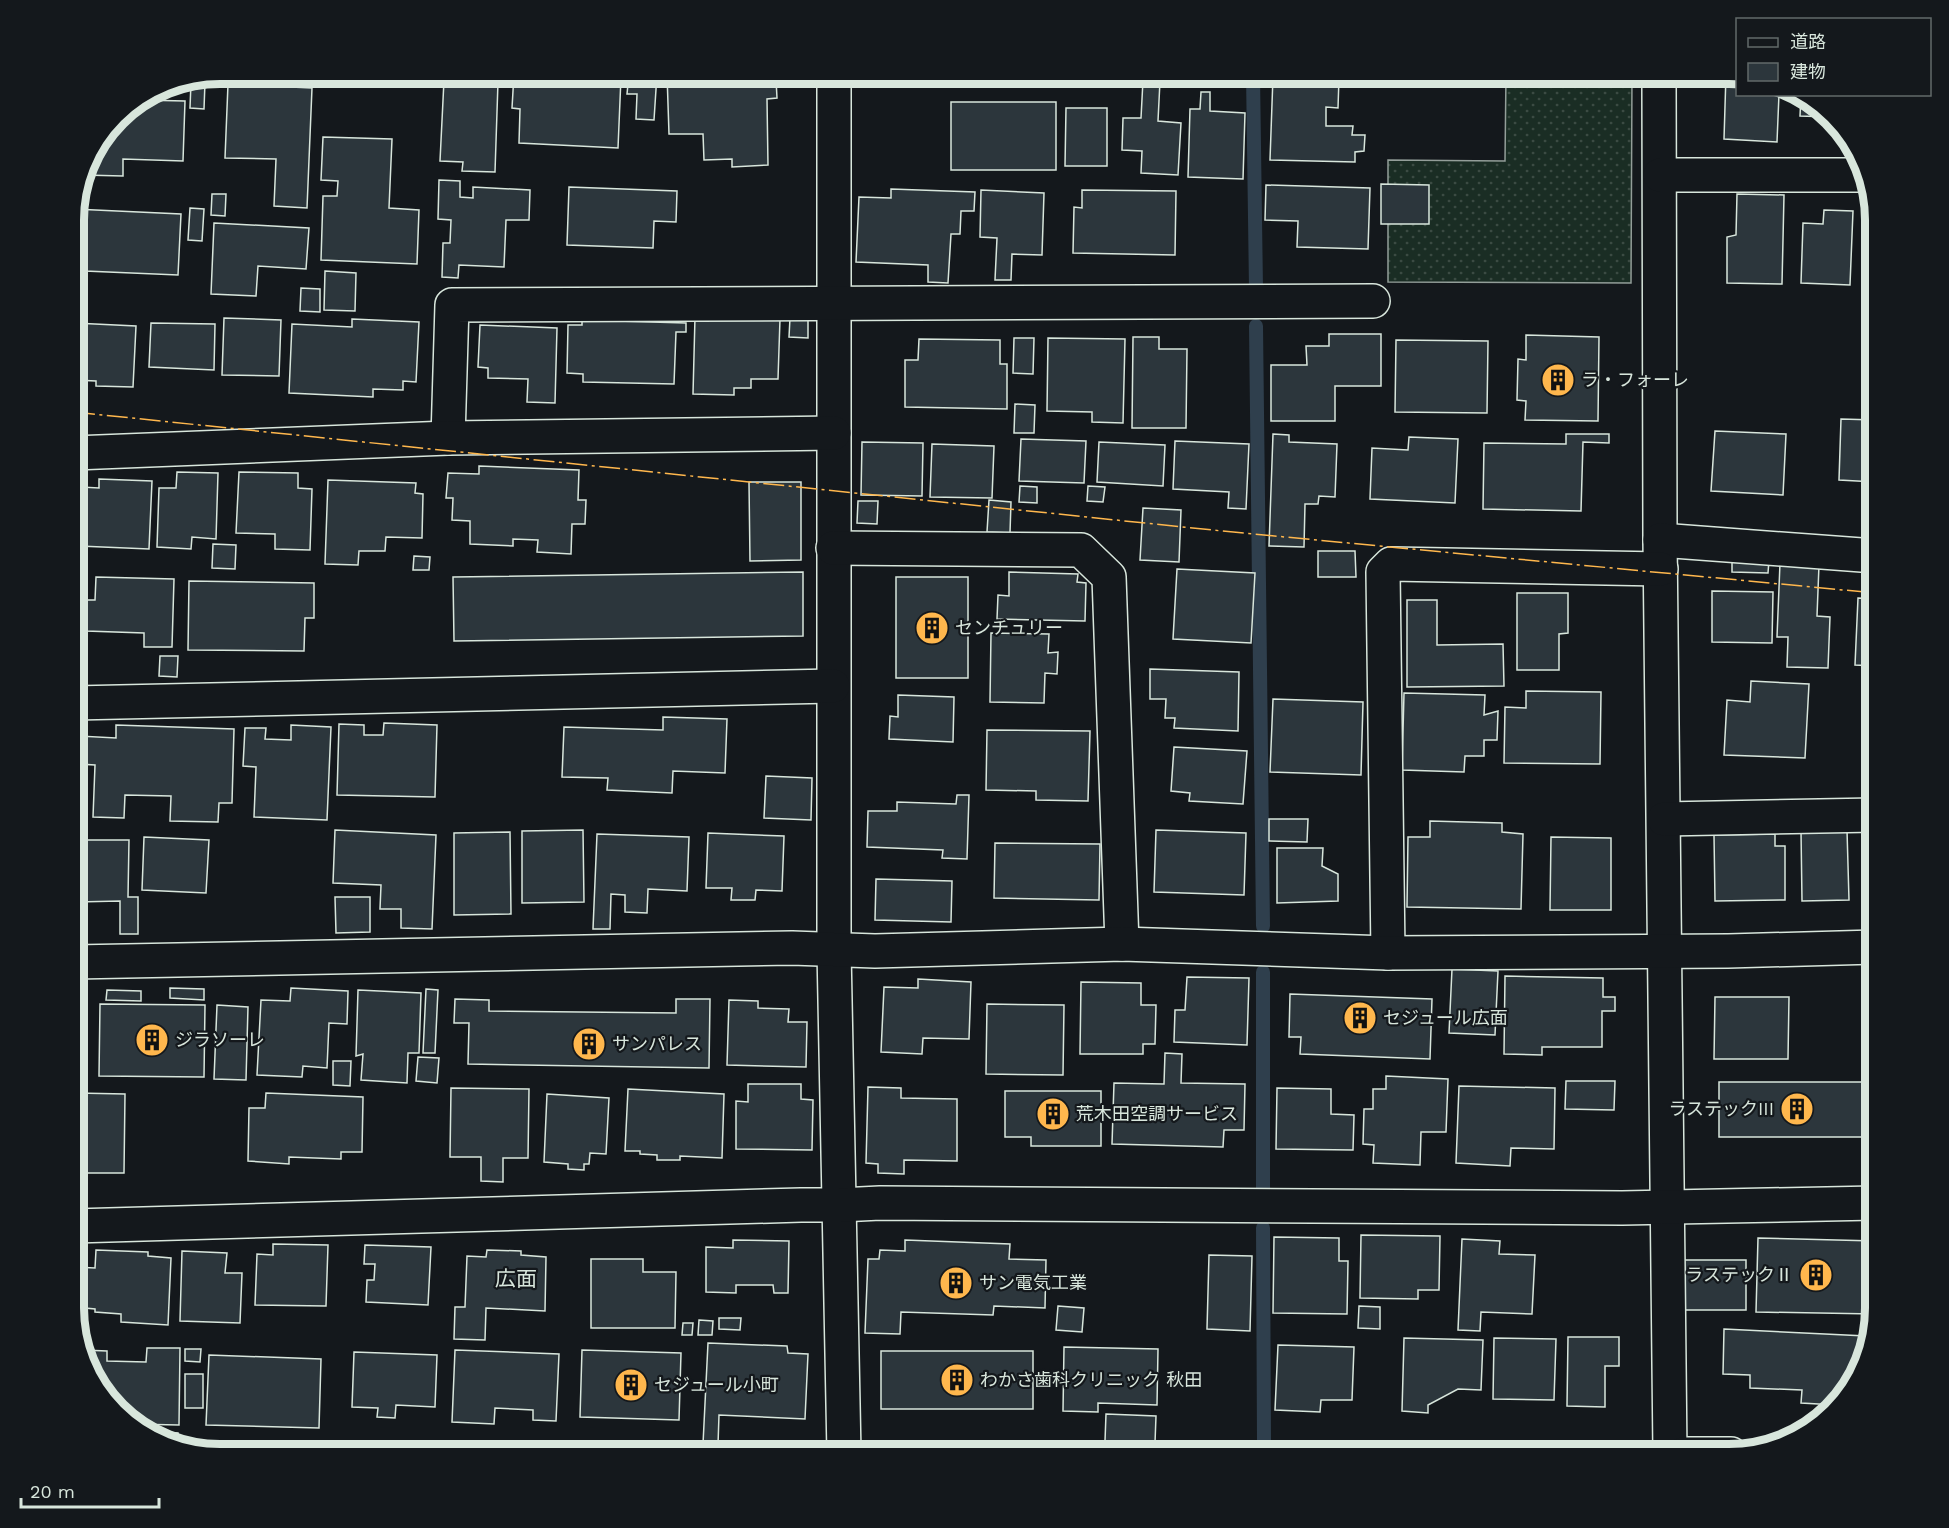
<svg xmlns="http://www.w3.org/2000/svg" width="1949" height="1528" viewBox="0 0 1949 1528" font-family="'Work Sans','Noto Sans JP',sans-serif">
	<style>
		.grass { fill: url(#grass-dots); stroke: #939e99; stroke-width: 1.5 }
		.lines { fill: none; stroke-linecap: round; stroke-linejoin: round }
		.stream { stroke: #2f3f4d; stroke-width: 14 }
		.building { fill: #2c363c; stroke: #d8e6dc; stroke-width: 1.5 }
		.minor-casing { stroke: #d8e6dc; stroke-width: 36 }
		.minor { stroke: #14181c; stroke-width: 33 }
		.power { stroke: #ffb74d; stroke-width: 1.5; stroke-dasharray: 21 4.5 3 4.5; stroke-linecap: butt }
		.labels { text-anchor: middle; stroke-width: 4.5; stroke-linejoin: round; paint-order: stroke }
		.poi-label { font-size: 18px; fill: #d8e6dc; stroke: #14181c; text-anchor: start }
		.quarter-label { font-size: 21px; fill: #d8e6dc; stroke: #14181c }
		.rim { fill: none; stroke: #d8e6dc; stroke-width: 8 }
	</style>
	<defs>
		<pattern id="grass-dots" width="8" height="8" patternUnits="userSpaceOnUse" patternTransform="scale(1.5)"><rect width="8" height="8" fill="#1a2d24"/><path d="M2 2h.1M6 6h.1" fill="none" stroke="#3b4b43" stroke-width="1.8" stroke-linecap="round"/></pattern>
	</defs>
	<rect width="100%" height="100%" fill="#14181c"/>
	<polygon class="grass" points="1506,74 1632,74 1631,283 1388,282 1388,160 1505,161"/>
	<g class="lines">
		<g class="stream">
			<polyline points="1253,74 1256,289"/>
			<polyline points="1256,326 1263,926"/>
			<polyline points="1263,972 1263,1189"/>
			<polyline points="1263,1228 1264,1442"/>
		</g>
	</g>
	<g class="building">
		<rect x="460" y="74" width="40" height="3"/>
		<polygon points="514,74 563,74 621,77 618,148 519,143 520,109 512,108"/>
		<polygon points="629,74 657,74 654,120 636,119 637,94 627,94"/>
		<polygon points="667,74 767,74 767,79 776,79 777,98 767,99 768,165 732,167 732,159 704,160 703,134 669,134"/>
		<polygon points="1726,74 1738,75 1738,94 1779,94 1777,142 1724,139"/>
		<polygon points="1273,76 1339,78 1338,108 1326,107 1326,126 1353,126 1352,135 1365,135 1364,151 1355,152 1355,162 1270,160"/>
		<polygon points="444,80 498,82 495,172 462,171 463,162 440,161"/>
		<polygon points="1143,80 1160,81 1158,121 1181,123 1178,175 1141,173 1142,151 1122,150 1123,118 1141,118"/>
		<polygon points="191,82 205,82 204,109 190,108"/>
		<polygon points="228,84 312,88 307,208 274,206 276,159 225,158"/>
		<polygon points="1201,92 1210,92 1210,111 1245,113 1243,179 1188,177 1190,109 1200,109"/>
		<polygon points="1801,94 1818,104 1829,117 1800,116 1801,96 1789,95"/>
		<polygon points="139,100 185,101 183,161 123,159 123,176 83,175 88,156 123,110"/>
		<rect x="951" y="102" width="105" height="68"/>
		<polygon points="1066,108 1107,108 1107,166 1065,166"/>
		<polygon points="323,137 392,139 389,208 419,210 417,264 321,260 323,196 337,196 338,181 321,180"/>
		<polygon points="439,180 460,181 460,197 473,198 473,187 530,190 529,220 506,220 504,267 459,265 458,278 442,277 443,243 450,243 451,220 438,219"/>
		<polygon points="1381,184 1429,185 1429,224 1381,224"/>
		<polygon points="1266,185 1370,188 1368,249 1297,247 1298,221 1265,220"/>
		<polygon points="569,187 677,191 676,222 654,221 653,248 567,245"/>
		<polygon points="891,189 975,192 974,211 961,211 960,234 951,234 948,283 928,282 928,265 856,262 859,197 891,198"/>
		<polygon points="981,190 1044,193 1042,255 1012,254 1011,280 995,280 997,238 980,237"/>
		<polygon points="1082,190 1176,191 1175,255 1073,253 1074,207 1082,208"/>
		<polygon points="212,194 226,194 225,216 211,215"/>
		<polygon points="1737,194 1784,195 1782,284 1727,283 1727,237 1736,235"/>
		<polygon points="190,208 204,209 202,241 188,240"/>
		<polygon points="74,209 181,214 178,275 85,271 87,240 74,239"/>
		<polygon points="1824,210 1853,211 1850,285 1801,283 1803,223 1823,224"/>
		<polygon points="214,223 309,228 306,269 258,266 256,296 211,294"/>
		<polygon points="325,271 356,273 355,311 324,310"/>
		<polygon points="301,288 320,289 320,312 300,311"/>
		<polygon points="695,317 780,319 778,379 751,379 751,388 734,388 734,395 693,394"/>
		<polygon points="224,318 281,320 279,376 222,375"/>
		<polygon points="790,318 808,319 808,338 789,337"/>
		<polygon points="352,319 419,322 416,382 403,381 403,390 373,389 373,397 289,393 292,324 352,327"/>
		<polygon points="582,320 686,323 686,332 676,332 674,384 583,382 583,374 567,373 568,325 582,325"/>
		<polygon points="74,323 136,326 133,387 96,386 96,381 74,380"/>
		<polygon points="151,323 215,324 214,370 149,367"/>
		<polygon points="480,325 557,328 555,403 527,402 528,379 488,378 488,368 478,367"/>
		<polygon points="1329,334 1381,334 1381,386 1335,386 1335,421 1271,421 1271,365 1307,365 1306,346 1329,346"/>
		<polygon points="1526,335 1599,337 1598,421 1525,420 1526,401 1517,400 1518,359 1526,360"/>
		<polygon points="1133,337 1159,337 1159,349 1187,349 1186,428 1132,428"/>
		<polygon points="1014,338 1034,338 1033,374 1013,373"/>
		<polygon points="1048,338 1125,339 1123,423 1092,422 1092,412 1047,411"/>
		<polygon points="919,339 1000,340 1000,364 1007,364 1007,409 905,407 905,360 918,360"/>
		<polygon points="1396,340 1488,341 1487,413 1395,412"/>
		<polygon points="1015,404 1035,405 1034,433 1014,433"/>
		<polygon points="1841,419 1875,420 1875,482 1839,480"/>
		<polygon points="1715,431 1786,434 1783,495 1711,491"/>
		<polygon points="1273,434 1289,435 1289,442 1337,444 1335,497 1319,496 1318,504 1305,504 1304,547 1269,546"/>
		<polygon points="1566,434 1609,434 1609,443 1583,442 1581,511 1483,509 1484,443 1566,444"/>
		<polygon points="1409,437 1458,439 1455,503 1370,499 1372,448 1408,450"/>
		<polygon points="1021,439 1086,441 1084,483 1019,481"/>
		<polygon points="1175,441 1249,444 1246,509 1228,508 1229,492 1173,489"/>
		<polygon points="862,442 923,443 922,496 861,495"/>
		<polygon points="1099,442 1165,445 1163,486 1097,482"/>
		<polygon points="932,444 994,446 992,498 930,497"/>
		<polygon points="479,466 579,470 578,500 586,500 585,524 572,524 571,554 537,552 538,540 513,539 513,546 470,544 470,521 452,520 453,498 446,498 448,473 479,474"/>
		<polygon points="177,472 218,473 216,539 192,537 191,549 157,547 159,488 176,488"/>
		<polygon points="239,472 298,473 298,488 312,489 310,550 275,549 275,534 236,533"/>
		<polygon points="99,479 152,481 149,549 79,546 81,487 99,488"/>
		<polygon points="328,480 416,483 415,493 423,494 422,538 386,537 385,551 359,551 358,565 325,564"/>
		<polygon points="749,482 801,482 801,560 750,561"/>
		<polygon points="1020,486 1037,487 1037,503 1019,502"/>
		<polygon points="1088,486 1105,487 1103,502 1087,501"/>
		<polygon points="989,500 1011,502 1010,533 987,532"/>
		<polygon points="858,501 878,501 877,524 857,523"/>
		<polygon points="1143,508 1181,510 1179,562 1140,560"/>
		<polygon points="213,544 236,545 235,569 212,568"/>
		<polygon points="1318,551 1355,551 1356,577 1318,577"/>
		<polygon points="414,556 430,557 429,570 413,570"/>
		<polygon points="1732,559 1769,560 1768,573 1732,572"/>
		<polygon points="1780,563 1819,565 1817,616 1830,617 1828,668 1787,667 1788,637 1777,637"/>
		<polygon points="1177,569 1255,573 1251,643 1173,639"/>
		<polygon points="803,572 803,636 454,641 453,577"/>
		<polygon points="1009,572 1078,574 1077,582 1086,583 1085,621 997,619 998,595 1009,596"/>
		<polygon points="96,577 174,579 172,647 144,647 144,633 86,631 87,600 95,600"/>
		<rect x="896" y="577" width="72" height="101"/>
		<polygon points="189,581 314,583 314,618 305,618 304,651 188,650"/>
		<polygon points="1712,591 1773,592 1772,643 1712,642"/>
		<polygon points="1517,593 1568,593 1568,633 1559,634 1559,670 1517,670"/>
		<polygon points="1858,598 1875,599 1875,666 1855,665"/>
		<polygon points="1407,600 1437,600 1437,645 1503,644 1504,686 1407,687"/>
		<polygon points="991,633 1049,634 1048,653 1058,652 1057,674 1045,673 1044,703 990,702"/>
		<polygon points="160,656 178,656 177,677 159,676"/>
		<polygon points="1150,669 1239,672 1238,731 1174,728 1175,718 1165,718 1166,699 1150,699"/>
		<polygon points="1751,681 1809,684 1805,758 1724,755 1727,700 1750,702"/>
		<polygon points="1526,691 1601,692 1600,764 1504,763 1505,707 1526,708"/>
		<polygon points="1404,693 1485,695 1484,715 1498,711 1497,740 1484,740 1484,756 1465,756 1464,772 1402,770"/>
		<polygon points="898,695 954,697 953,742 889,739 890,716 898,717"/>
		<polygon points="1273,699 1363,702 1361,775 1270,772"/>
		<polygon points="663,717 727,719 725,773 673,771 672,793 607,790 608,778 562,777 564,727 663,730"/>
		<polygon points="384,723 437,725 435,797 337,795 339,724 364,725 364,735 383,735"/>
		<polygon points="116,725 234,729 232,803 219,803 218,822 170,821 171,796 125,795 124,818 93,817 95,765 78,764 79,736 116,738"/>
		<polygon points="291,725 331,727 327,820 254,817 256,767 243,766 245,728 266,728 265,739 291,740"/>
		<polygon points="987,730 1090,731 1088,801 1036,800 1036,791 986,790"/>
		<polygon points="1174,747 1247,751 1243,804 1189,801 1190,793 1171,791"/>
		<polygon points="766,776 812,778 811,820 764,818"/>
		<polygon points="957,795 969,795 967,859 942,858 943,850 867,847 868,811 897,811 897,802 956,804"/>
		<polygon points="1269,819 1308,819 1307,842 1269,841"/>
		<polygon points="1430,821 1502,823 1502,832 1523,834 1521,909 1407,907 1408,837 1430,837"/>
		<polygon points="1866,828 1875,828 1875,898 1867,898"/>
		<polygon points="335,830 436,835 432,929 401,928 401,909 380,909 381,885 333,883"/>
		<polygon points="583,830 584,902 522,903 522,831"/>
		<polygon points="1156,830 1246,833 1244,895 1154,892"/>
		<polygon points="1847,830 1849,900 1802,901 1801,831"/>
		<polygon points="510,832 511,914 454,915 454,833"/>
		<polygon points="708,833 784,836 782,891 756,890 755,900 731,900 732,888 706,888"/>
		<polygon points="597,834 689,837 687,891 648,889 647,913 625,912 625,895 611,894 610,929 593,929"/>
		<polygon points="1775,834 1775,846 1785,846 1785,900 1715,901 1714,835"/>
		<polygon points="144,837 209,840 206,893 142,890"/>
		<polygon points="1551,837 1611,838 1611,910 1550,910"/>
		<polygon points="77,840 129,840 128,897 138,897 138,934 120,934 120,901 77,902"/>
		<polygon points="995,843 1100,844 1099,900 994,898"/>
		<polygon points="1277,848 1323,848 1322,866 1338,874 1338,901 1277,903"/>
		<polygon points="876,879 952,881 951,922 875,920"/>
		<polygon points="335,897 370,897 370,932 336,933"/>
		<polygon points="1452,969 1498,971 1495,1035 1449,1033"/>
		<polygon points="1505,976 1603,978 1603,997 1615,997 1615,1011 1602,1011 1602,1047 1542,1047 1542,1055 1504,1054"/>
		<polygon points="1187,977 1249,978 1247,1045 1174,1042 1175,1010 1185,1010"/>
		<polygon points="918,979 971,982 969,1039 923,1038 922,1054 881,1052 884,987 918,988"/>
		<polygon points="1081,982 1141,983 1141,1005 1156,1005 1155,1044 1143,1044 1143,1054 1080,1054"/>
		<polygon points="170,988 204,989 204,1000 170,998"/>
		<polygon points="291,988 348,991 347,1024 329,1023 327,1068 303,1066 302,1077 257,1075 261,1000 290,1001"/>
		<polygon points="426,989 438,990 435,1053 423,1053"/>
		<polygon points="107,990 141,991 141,1001 106,1000"/>
		<polygon points="358,990 421,993 419,1053 408,1053 407,1083 361,1080 363,1054 356,1056"/>
		<polygon points="1290,994 1432,999 1430,1059 1300,1054 1301,1037 1289,1037"/>
		<polygon points="1715,997 1789,997 1788,1059 1714,1059"/>
		<polygon points="455,999 489,1000 489,1011 676,1013 676,999 710,999 709,1068 468,1064 469,1023 454,1023"/>
		<polygon points="729,1000 758,1001 758,1008 789,1009 788,1022 807,1022 806,1067 727,1065"/>
		<polygon points="100,1004 205,1005 204,1077 99,1076"/>
		<polygon points="987,1004 1064,1005 1063,1075 986,1074"/>
		<polygon points="217,1005 248,1007 246,1080 214,1079"/>
		<polygon points="1165,1053 1182,1054 1181,1083 1245,1084 1244,1130 1224,1130 1223,1147 1112,1144 1114,1083 1164,1084"/>
		<polygon points="418,1057 439,1058 437,1083 416,1081"/>
		<polygon points="333,1061 351,1061 350,1086 333,1085"/>
		<polygon points="1386,1076 1448,1079 1446,1132 1421,1132 1420,1165 1373,1163 1374,1145 1363,1144 1364,1109 1373,1109 1373,1089 1386,1089"/>
		<polygon points="1566,1081 1615,1081 1614,1110 1565,1109"/>
		<rect x="1719" y="1082" width="156" height="55"/>
		<polygon points="748,1084 801,1084 801,1099 813,1100 812,1150 736,1149 736,1101 748,1102"/>
		<polygon points="1459,1086 1555,1088 1554,1149 1511,1148 1510,1166 1456,1163"/>
		<polygon points="868,1087 901,1088 901,1098 957,1099 957,1161 904,1160 904,1174 878,1173 878,1164 866,1163"/>
		<polygon points="451,1088 529,1089 528,1158 503,1158 503,1182 481,1181 481,1157 450,1157"/>
		<polygon points="1277,1088 1331,1089 1331,1114 1354,1115 1353,1150 1276,1149"/>
		<polygon points="628,1089 724,1094 722,1158 680,1156 680,1160 657,1160 657,1155 640,1154 640,1151 625,1151"/>
		<polygon points="1005,1091 1101,1091 1101,1146 1031,1146 1031,1137 1005,1137"/>
		<polygon points="76,1093 125,1094 124,1173 76,1173"/>
		<polygon points="266,1093 363,1097 362,1152 341,1152 341,1159 289,1157 289,1164 248,1161 249,1108 265,1108"/>
		<polygon points="547,1094 609,1098 606,1154 590,1153 589,1164 584,1164 584,1170 568,1169 568,1164 544,1162"/>
		<polygon points="1361,1235 1440,1236 1439,1290 1418,1290 1418,1299 1360,1298"/>
		<polygon points="1274,1237 1339,1238 1339,1261 1348,1261 1347,1314 1273,1313"/>
		<polygon points="1758,1238 1875,1241 1874,1314 1756,1312"/>
		<polygon points="1462,1239 1500,1241 1499,1254 1535,1255 1532,1314 1481,1312 1480,1331 1458,1330"/>
		<polygon points="733,1240 789,1241 788,1293 774,1293 773,1285 736,1285 736,1293 706,1292 706,1247 733,1248"/>
		<polygon points="905,1240 1010,1244 1009,1259 1046,1260 1045,1308 994,1306 993,1315 901,1312 900,1334 865,1333 868,1259 879,1259 880,1250 905,1251"/>
		<polygon points="273,1244 328,1245 326,1306 255,1305 257,1254 273,1255"/>
		<polygon points="365,1245 431,1247 428,1305 366,1302 367,1280 374,1280 375,1264 364,1264"/>
		<polygon points="96,1250 148,1252 148,1256 171,1258 168,1325 121,1322 121,1314 95,1312 95,1309 74,1307 75,1267 95,1268"/>
		<polygon points="487,1250 521,1251 521,1255 546,1257 545,1311 486,1308 485,1340 454,1339 455,1307 465,1307 467,1256 486,1257"/>
		<polygon points="182,1251 227,1253 225,1273 242,1273 240,1323 180,1321"/>
		<polygon points="1209,1255 1252,1256 1250,1331 1207,1329"/>
		<polygon points="591,1259 643,1259 643,1272 676,1272 675,1328 591,1328"/>
		<polygon points="1684,1260 1746,1260 1746,1310 1683,1310"/>
		<polygon points="1058,1306 1084,1308 1082,1332 1056,1330"/>
		<polygon points="1359,1306 1380,1307 1380,1329 1358,1328"/>
		<polygon points="719,1318 741,1318 740,1330 719,1329"/>
		<polygon points="699,1320 713,1321 712,1335 698,1335"/>
		<polygon points="683,1323 693,1323 692,1335 682,1335"/>
		<polygon points="1724,1329 1866,1336 1865,1360 1845,1397 1836,1405 1801,1403 1802,1390 1750,1388 1750,1375 1723,1374"/>
		<polygon points="1568,1337 1619,1337 1619,1366 1605,1366 1605,1407 1567,1406"/>
		<polygon points="1404,1338 1483,1340 1481,1390 1458,1389 1428,1405 1428,1413 1402,1411"/>
		<polygon points="1494,1338 1556,1339 1554,1400 1493,1399"/>
		<polygon points="708,1343 787,1346 788,1353 808,1354 805,1419 719,1415 718,1445 703,1444"/>
		<polygon points="1278,1345 1354,1347 1352,1400 1321,1400 1320,1412 1275,1410"/>
		<polygon points="1064,1347 1158,1349 1157,1405 1098,1403 1098,1412 1063,1411"/>
		<polygon points="147,1348 180,1348 179,1425 130,1424 89,1373 83,1350 107,1351 107,1361 146,1362"/>
		<polygon points="185,1349 201,1349 200,1362 185,1361"/>
		<polygon points="455,1350 559,1354 556,1421 533,1420 533,1410 495,1408 494,1424 452,1422"/>
		<polygon points="582,1350 681,1353 679,1420 580,1417"/>
		<rect x="881" y="1351" width="152" height="58"/>
		<polygon points="354,1352 437,1355 435,1407 396,1405 395,1418 377,1417 378,1408 352,1407"/>
		<polygon points="209,1355 321,1359 319,1428 206,1425"/>
		<rect x="185" y="1374" width="18" height="34"/>
		<polygon points="1106,1414 1156,1416 1155,1443 1105,1441"/>
		<polygon points="159,1432 178,1433 178,1447 159,1439"/>
	</g>
	<g class="lines">
		<g class="minor-casing">
			<g id="minor">
				<polyline points="834,74 834,950 844,1454"/>
				<polyline points="1659,74 1660,540 1670,1454"/>
				<polyline points="1660,175 1865,175"/>
				<polyline points="448,438 452,305 1373,301"/>
				<polyline points="74,453 448,438 834,433"/>
				<polyline points="1660,540 1875,556"/>
				<polyline points="833,548 1081,550 1109,577 1122,944"/>
				<polyline points="74,703 833,686"/>
				<polyline points="1664,819 1875,815"/>
				<polyline points="1388,953 1383,572 1391,564 1661,569"/>
				<polyline points="74,962 792,948 875,951 1122,944 1388,953 1728,951 1875,947"/>
				<polyline points="74,1226 801,1205 840,1205 880,1203 1622,1208 1875,1203"/>
				<polyline points="1683,1454 1731,1454"/>
			</g>
		</g>
		<use href="#minor" class="minor"/>
		<polyline class="power" points="74,412 1222,531 1875,593"/>
	</g>
	<defs>
		<g id="building-disc" transform="scale(1.725)"><circle r="9.5" fill="#ffb74d" stroke="#14181c"/><path d="M-4-6H4V6H1V3H-1V6H-4ZM-2.5-4.3h1.7v1.8h-1.7ZM.8-4.3h1.7v1.8H.8ZM-2.5-1h1.7V.8h-1.7ZM.8-1h1.7V.8H.8Z" fill="#111"/></g>
	</defs>
	<g fill-rule="evenodd">
		<use href="#building-disc" x="1558" y="380"/>
		<use href="#building-disc" x="932" y="628"/>
		<use href="#building-disc" x="1360" y="1018"/>
		<use href="#building-disc" x="152" y="1040"/>
		<use href="#building-disc" x="589" y="1044"/>
		<use href="#building-disc" x="1797" y="1109"/>
		<use href="#building-disc" x="1053" y="1114"/>
		<use href="#building-disc" x="1816" y="1275"/>
		<use href="#building-disc" x="956" y="1283"/>
		<use href="#building-disc" x="957" y="1380"/>
		<use href="#building-disc" x="631" y="1385"/>
	</g>
	<g class="labels">
		<g class="poi-label">
			<text x="1581" y="386">ラ・フォーレ</text>
			<text x="955" y="634">センチュリー</text>
			<text x="1383" y="1024">セジュール広面</text>
			<text x="175" y="1046">ジラソーレ</text>
			<text x="612" y="1050">サンパレス</text>
			<text x="1774" y="1115" text-anchor="end">ラステックIII</text>
			<text x="1076" y="1120">荒木田空調サービス</text>
			<text x="1793" y="1281" text-anchor="end">ラステックⅡ</text>
			<text x="979" y="1289">サン電気工業</text>
			<text x="980" y="1386">わかさ歯科クリニック 秋田</text>
			<text x="654" y="1391">セジュール小町</text>
		</g>
		<g class="quarter-label">
			<text x="516" y="1286">広面</text>
		</g>
	</g>
	<path d="M0 0H1949V1528H0ZM220 84H1729A136 136 0 0 1 1865 220V1308A136 136 0 0 1 1729 1444H220A136 136 0 0 1 84 1308V220A136 136 0 0 1 220 84Z" fill="#14181c" fill-rule="evenodd"/>
	<path class="rim" d="M220 84H1729A136 136 0 0 1 1865 220V1308A136 136 0 0 1 1729 1444H220A136 136 0 0 1 84 1308V220A136 136 0 0 1 220 84Z"/>
	<rect x="1736" y="18" width="195" height="78" fill="#14181c" stroke="#626a69" stroke-width="1.5"/>
	<rect x="1748" y="38" width="30" height="9" fill="#14181c" stroke="#626a69" stroke-width="1.5"/>
	<text x="1790" y="48" font-size="18" fill="#d8e6dc">道路</text>
	<rect x="1748" y="63" width="30" height="18" fill="#2c363c" stroke="#626a69" stroke-width="1.5"/>
	<text x="1790" y="78" font-size="18" fill="#d8e6dc">建物</text>
	<path d="M21 1498v9h138v-9" fill="none" stroke="#d8e6dc" stroke-width="3"/>
	<text x="30" y="1498" font-size="18" fill="#d8e6dc" stroke="#14181c" stroke-width="4.5" paint-order="stroke">20 m</text>
</svg>
